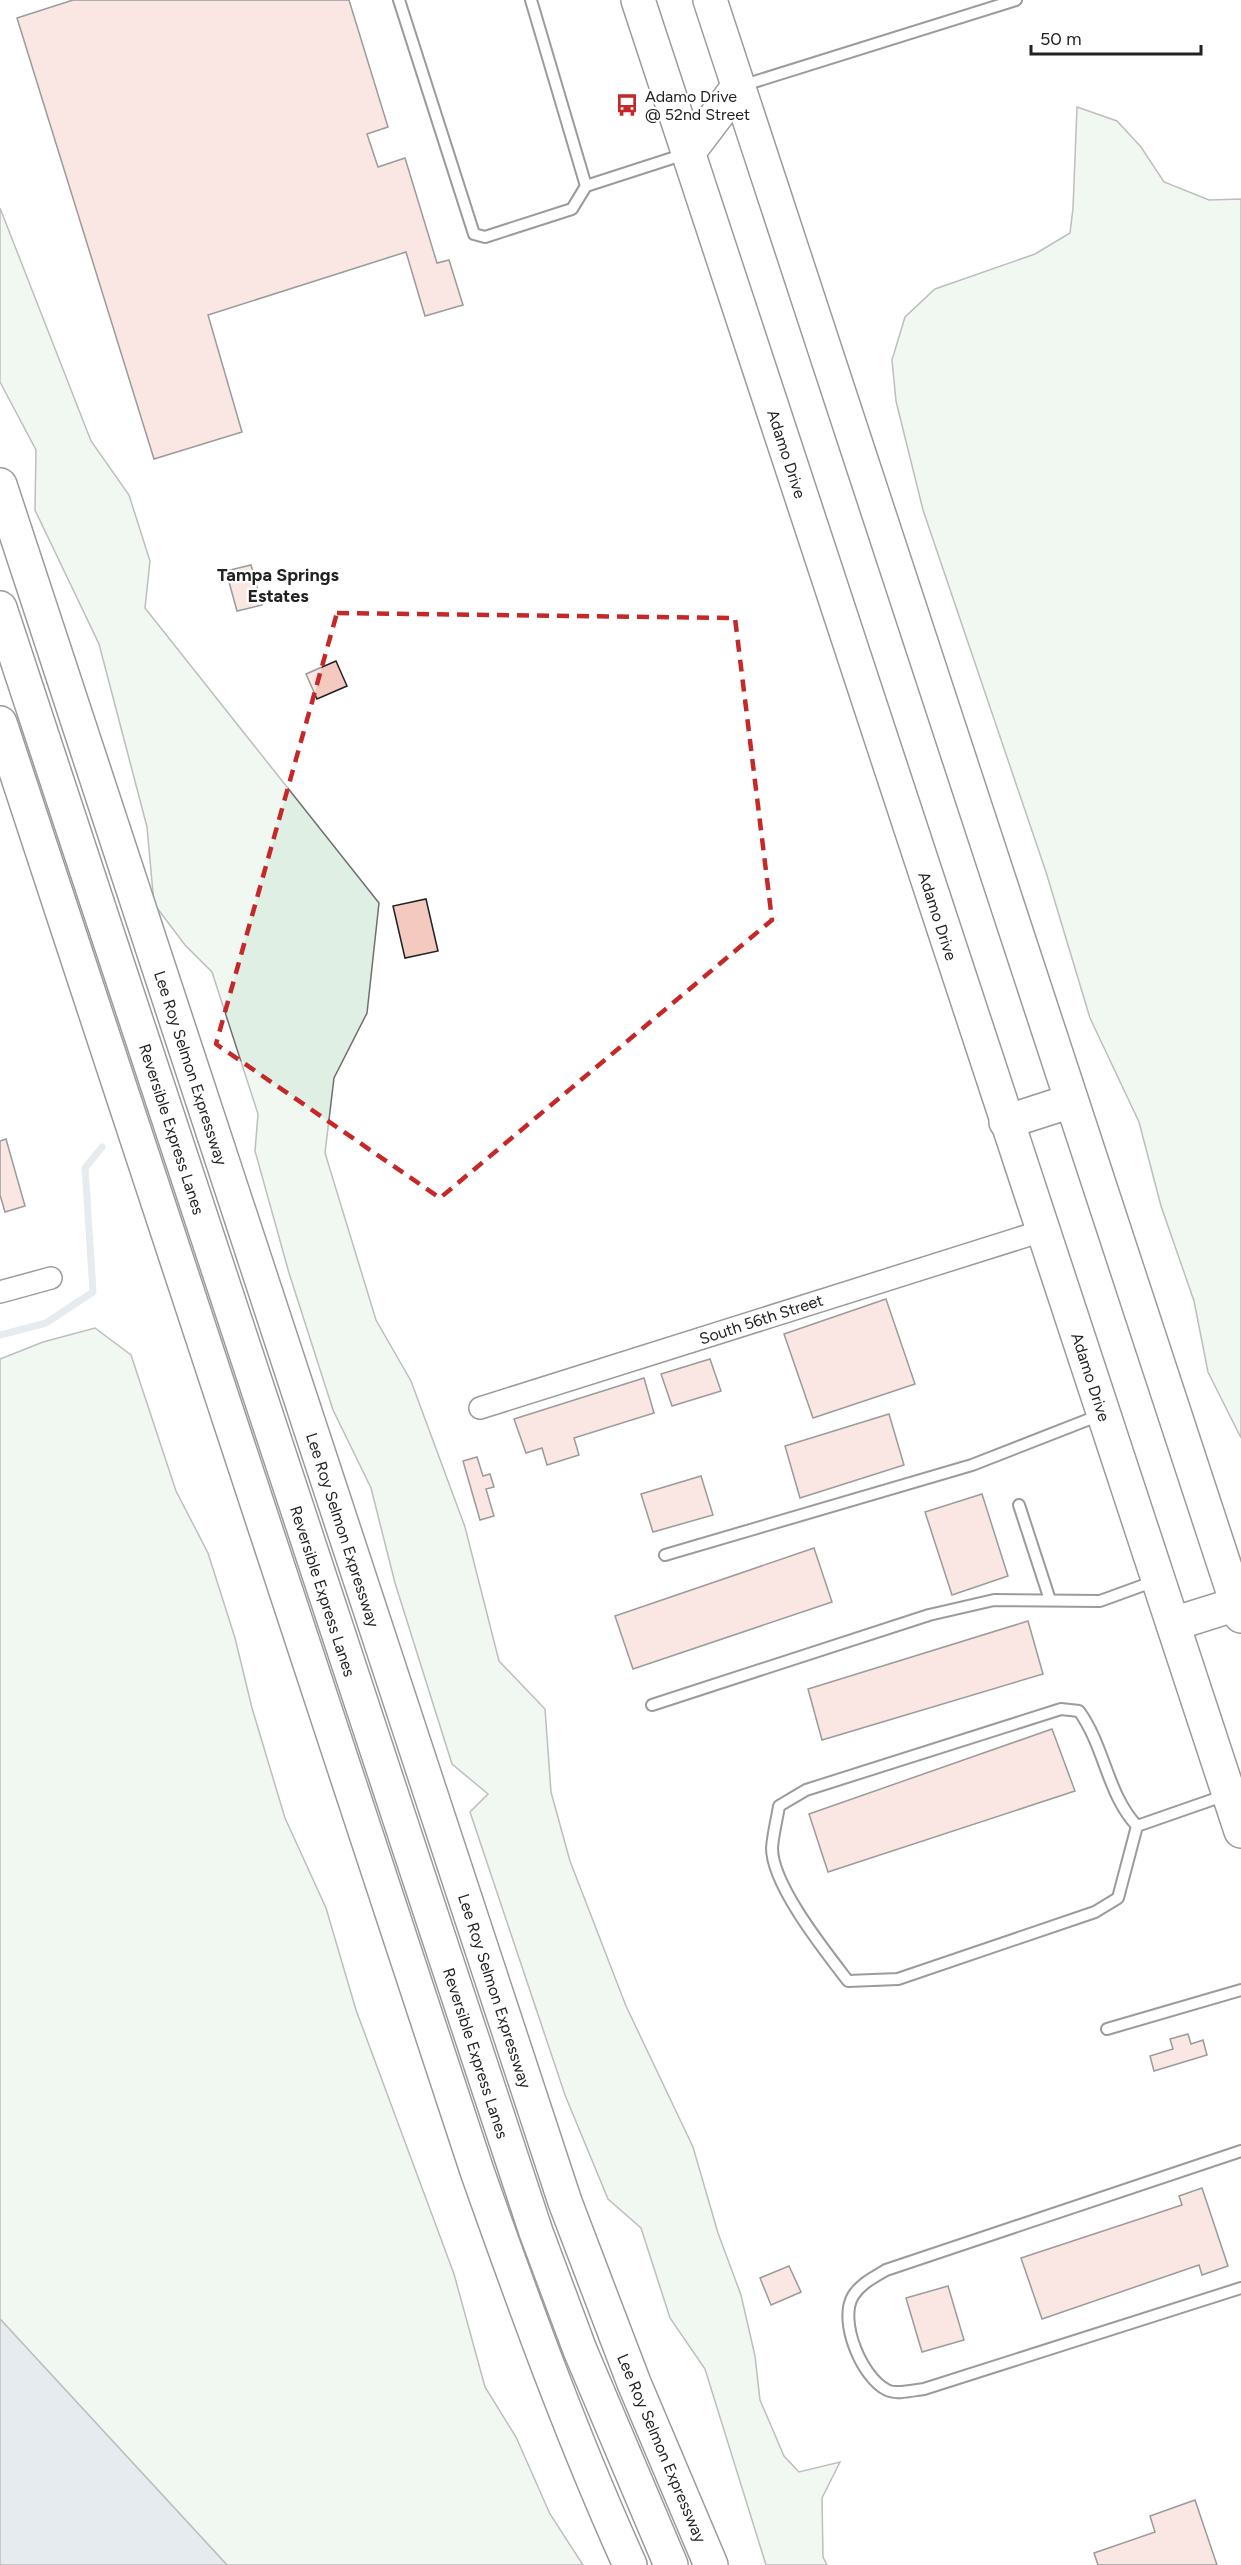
<svg xmlns="http://www.w3.org/2000/svg" width="1241" height="2565" viewBox="0 0 1241 2565" font-family="Figtree,sans-serif">
	<style>
		.green { fill: #e0efe3; stroke: #6f6f6f; stroke-width: 1.5 }
		.water { fill: #c7d3dd; stroke: #6f6f6f; stroke-width: 1.5 }
		.lines { fill: none; stroke-linecap: round; stroke-linejoin: round }
		.stream { stroke: #c7d3dd; stroke-width: 7 }
		.building { fill: #f3c9c0; stroke: #222; stroke-width: 1.5 }
		.lane-casing { stroke: #222; stroke-width: 14 }
		.street-casing { stroke: #222; stroke-width: 24 }
		.primary-casing { stroke: #222; stroke-width: 36 }
		.highway-casing { stroke: #222; stroke-width: 36 }
		.lane { stroke: #fff; stroke-width: 10 }
		.street { stroke: #fff; stroke-width: 21 }
		.primary { stroke: #fff; stroke-width: 33 }
		.highway { stroke: #fff; stroke-width: 33 }
		.marked { fill: none; stroke: #c62828; stroke-width: 4.5; stroke-dasharray: 12 8; stroke-linejoin: round }
		.labels { text-anchor: middle; stroke-width: 4.5; stroke-linejoin: round; paint-order: stroke }
		.poi-label { font-size: 16px; fill: #222; stroke: #fff; text-anchor: start }
		.street-label { font-size: 16px; fill: #222; stroke: #fff }
		.neighbourhood-label { font-size: 18px; font-weight: bold; fill: #222; stroke: #fff }
	</style>
	<rect width="100%" height="100%" fill="#fff"/>
	<g class="green">
		<polygon points="1077,107 1117,121 1141,147 1164,182 1209,200 1241,199 1241,1438 1208,1372 1194,1301 1161,1206 1139,1122 1090,1018 1046,872 923,510 896,401 892,360 905,317 935,289 1035,254 1070,233 1073,208"/>
		<polygon points="0,208 91,441 129,495 150,561 145,608 379,903 367,1013 334,1078 325,1153 376,1320 411,1381 465,1527 499,1661 545,1709 551,1792 570,1861 626,2006 693,2147 718,2233 741,2295 755,2356 760,2400 784,2456 799,2472 840,2462 822,2498 823,2557 827,2565 766,2565 705,2369 670,2318 641,2228 608,2199 565,2095 470,1812 488,1794 452,1764 395,1583 371,1488 333,1410 289,1273 255,1151 258,1114 212,972 185,945 154,904 147,827 99,644 35,510 36,450 0,382"/>
		<polygon points="95,1328 131,1355 176,1491 208,1553 235,1638 252,1708 285,1818 326,1908 356,2010 454,2274 485,2387 516,2437 550,2514 583,2565 227,2565 0,2319 0,1359 43,1342"/>
	</g>
	<polygon class="water" points="0,2319 227,2565 0,2565"/>
	<g class="lines">
		<polyline class="stream" points="0,1335 46,1323 93,1292 85,1168 102,1147"/>
	</g>
	<g class="building">
		<polygon points="73,0 349,0 388,127 367,134 378,167 405,158 437,263 449,260 463,305 425,316 406,252 208,315 242,432 154,459 17,18"/>
		<polygon points="251,565 262,605 237,611 226,571"/>
		<polygon points="336,661 347,686 317,699 306,674"/>
		<polygon points="426,899 438,951 405,958 393,906"/>
		<polygon points="6,1139 25,1206 5,1212 0,1195 0,1141"/>
		<polygon points="886,1299 915,1384 813,1418 784,1334"/>
		<polygon points="710,1359 721,1391 672,1406 661,1374"/>
		<polygon points="644,1378 654,1413 574,1438 579,1455 547,1465 542,1448 526,1453 514,1419"/>
		<polygon points="889,1414 904,1465 800,1498 785,1446"/>
		<polygon points="477,1457 483,1476 490,1474 494,1487 486,1489 494,1516 480,1520 463,1461"/>
		<polygon points="701,1476 713,1515 653,1532 641,1494"/>
		<polygon points="982,1494 1008,1576 952,1595 925,1512"/>
		<polygon points="814,1548 832,1602 633,1669 615,1616"/>
		<polygon points="1028,1621 1043,1674 822,1740 808,1689"/>
		<polygon points="1052,1729 1075,1791 828,1872 809,1814"/>
		<polygon points="1188,2034 1191,2044 1203,2040 1207,2055 1154,2071 1150,2056 1173,2049 1170,2039"/>
		<polygon points="1202,2188 1228,2266 1202,2275 1199,2265 1042,2319 1021,2258 1182,2205 1179,2196"/>
		<polygon points="789,2266 801,2292 771,2305 760,2278"/>
		<polygon points="948,2286 964,2340 922,2352 906,2298"/>
		<polygon points="1195,2500 1217,2565 1098,2565 1094,2553 1155,2532 1150,2516"/>
	</g>
	<g class="lines">
		<g class="lane-casing">
			<g id="lane">
				<polyline points="399,0 474,234 485,237 572,209 586,186 531,0"/>
				<polyline points="741,86 1016,0"/>
				<polyline points="586,186 685,154"/>
				<polyline points="1019,1505 1050,1600"/>
				<polyline points="665,1555 972,1465 1100,1415"/>
				<polyline points="652,1705 929,1615 994,1600 1100,1601 1155,1581"/>
				<path d="M1137,1826L1118,1898L1095,1912L898,1979L848,1981C825,1951 772,1885 772,1848C773,1834 777,1819 779,1806L806,1790L1061,1709L1079,1711C1105,1747 1107,1794 1137,1826L1226,1795"/>
				<polyline points="1107,2029 1241,1990"/>
				<path d="M1241,2151L886,2270C875,2277 861,2283 853,2296C838,2321 862,2378 887,2390C896,2395 914,2390 924,2389L1241,2288"/>
			</g>
		</g>
		<g class="street-casing">
			<g id="street">
				<polyline points="0,1292 51,1278"/>
				<polyline points="480,1408 1042,1231"/>
			</g>
		</g>
		<g class="primary-casing">
			<g id="primary">
				<polyline points="638,0 1241,1831"/>
				<polyline points="710,0 1241,1616"/>
				<polyline points="688,153 738,87"/>
				<polyline points="1006,1122 1071,1101"/>
				<polyline points="1173,1624 1237,1604"/>
			</g>
		</g>
		<g class="highway-casing">
			<g id="highway">
				<polyline points="0,485 565,2202 634,2383 711,2565"/>
				<polyline points="0,608 536,2232 580,2350 671,2565"/>
				<path d="M0,723L477,2171C524,2304 572,2437 630,2565"/>
			</g>
		</g>
		<use href="#lane" class="lane"/>
		<use href="#street" class="street"/>
		<use href="#primary" class="primary"/>
		<use href="#highway" class="highway"/>
	</g>
	<path d="M0 0H1241V2565H0ZM337,613L735,618L772,920L440,1198L216,1044Z" fill="#fff" fill-opacity=".55" fill-rule="evenodd"/>
	<path class="marked" d="M337,613L735,618L772,920L440,1198L216,1044Z"/>
	<defs>
		<g id="bus-bare" transform="scale(1.8)"><path d="M-5-6H5V4H4V6H2V4H-2V6H-4V4H-5ZM-3.5-4V0h7V-4ZM-3.5 1.2v1.5H-2V1.2ZM2 1.2v1.5H3.5V1.2Z" fill="#c62828" stroke="#fff" stroke-width="2.5" paint-order="stroke"/></g>
	</defs>
	<g fill-rule="evenodd">
		<use href="#bus-bare" x="627" y="105"/>
	</g>
	<g class="labels">
		<g class="poi-label">
			<text x="645" y="102">Adamo Drive<tspan x="645" dy="18">@ 52nd Street</tspan></text>
		</g>
		<g class="street-label">
			<text transform="translate(787 454) rotate(72)" y="6">Adamo Drive</text>
			<text transform="translate(938 916) rotate(72)" y="6">Adamo Drive</text>
			<text transform="translate(191 1068) rotate(72)" y="6">Lee Roy Selmon Expressway</text>
			<text transform="translate(172 1129) rotate(72)" y="6">Reversible Express Lanes</text>
			<text transform="translate(761 1319) rotate(-18)" y="6">South 56th Street</text>
			<text transform="translate(1091 1377) rotate(72)" y="6">Adamo Drive</text>
			<text transform="translate(343 1530) rotate(72)" y="6">Lee Roy Selmon Expressway</text>
			<text transform="translate(323 1591) rotate(72)" y="6">Reversible Express Lanes</text>
			<text transform="translate(495 1991) rotate(72)" y="6">Lee Roy Selmon Expressway</text>
			<text transform="translate(476 2053) rotate(72)" y="6">Reversible Express Lanes</text>
			<text transform="translate(662 2448) rotate(67)" y="6">Lee Roy Selmon Expressway</text>
		</g>
		<g class="neighbourhood-label">
			<text x="278" y="581">Tampa Springs<tspan x="278" dy="21">Estates</tspan></text>
		</g>
	</g>
	<path d="M1031 45v9h170v-9" fill="none" stroke="#222222" stroke-width="3"/>
	<text x="1040" y="45" font-size="18" fill="#222222" stroke="#ffffff" stroke-width="4.5" paint-order="stroke">50 m</text>
</svg>
